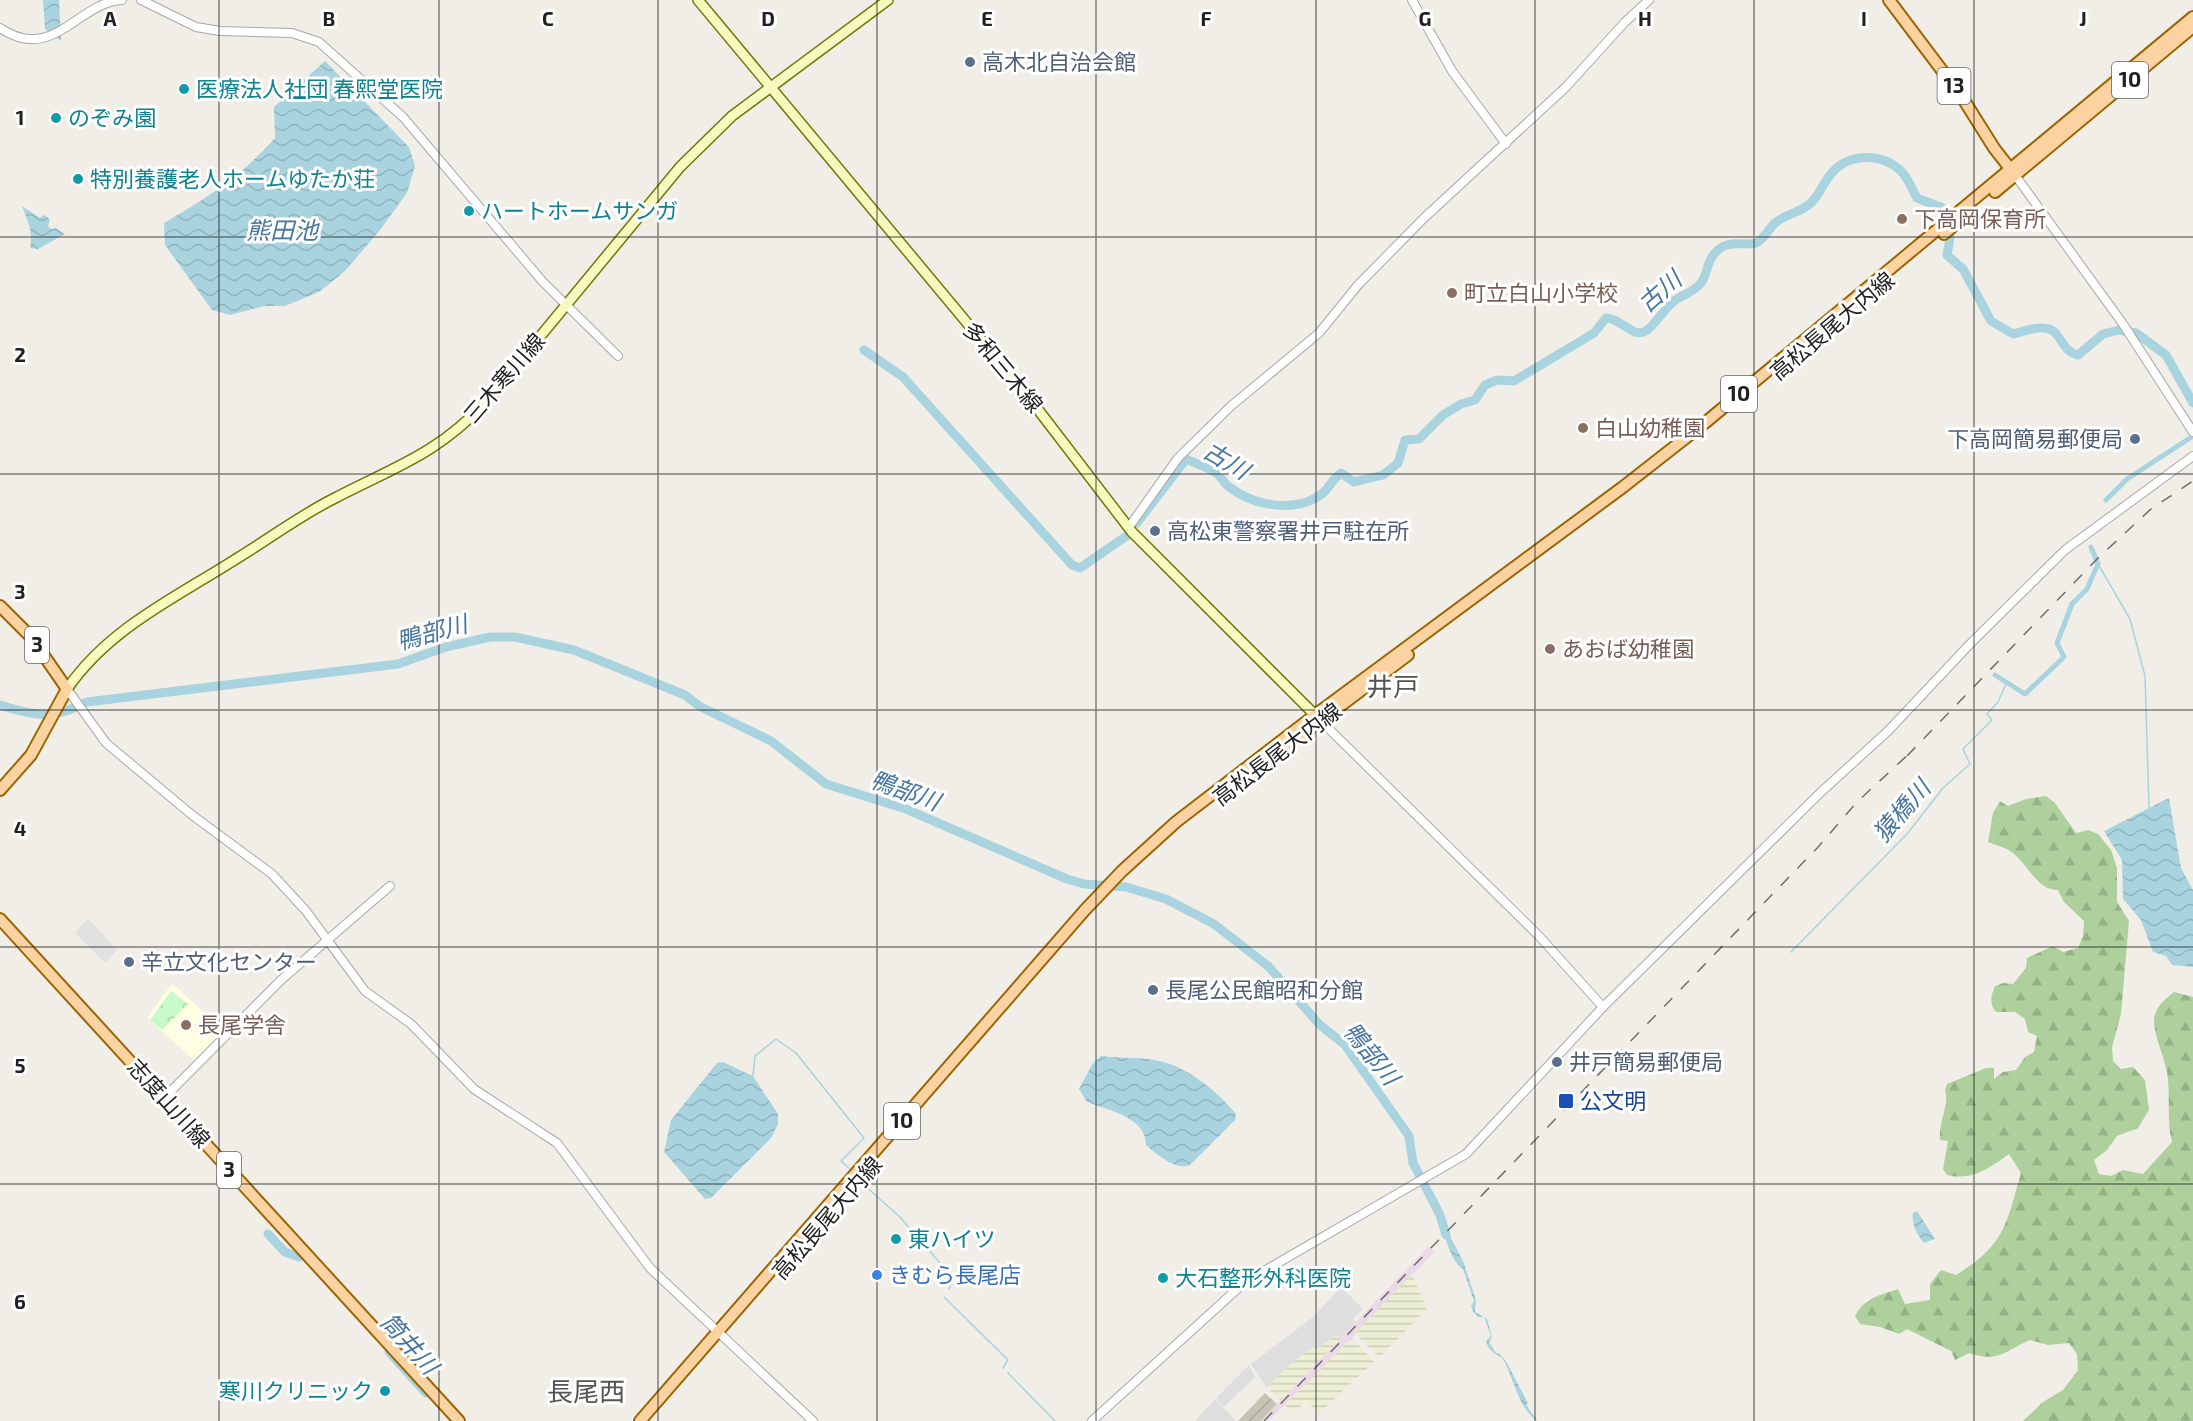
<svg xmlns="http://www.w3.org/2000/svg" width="2193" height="1421" viewBox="0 0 2193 1421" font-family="'Exo 2','Noto Sans JP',sans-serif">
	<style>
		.residential { fill: #dfdede }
		.industrial { fill: #eadae7 }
		.education { fill: #fffee3 }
		.construction { fill: url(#construction-furrows) }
		.farmland { fill: url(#farmland-rules) }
		.forest { fill: url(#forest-firs) }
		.park { fill: url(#park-crowns) }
		.parking { fill: #e1e1e1 }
		.water { fill: url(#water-waves) }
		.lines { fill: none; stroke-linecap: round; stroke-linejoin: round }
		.stream { stroke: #a9d3de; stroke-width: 1.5 }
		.canal { stroke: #a9d3de; stroke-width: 5 }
		.river { stroke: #a9d3de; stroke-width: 9 }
		.tertiary-casing { stroke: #a8a8a8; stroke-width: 10 }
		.secondary-casing { stroke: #6f7907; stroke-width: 12 }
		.primary-casing { stroke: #9b6602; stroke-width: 14 }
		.tertiary { stroke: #fff; stroke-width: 8 }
		.secondary { stroke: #f7f9be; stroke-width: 9 }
		.primary { stroke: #fbd3a3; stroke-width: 10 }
		.rail { stroke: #6f6f6f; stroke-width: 1.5; stroke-dasharray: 12 12; stroke-linecap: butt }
		.grid { fill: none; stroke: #212121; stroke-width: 1.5; stroke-opacity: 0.55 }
		.service-dot { fill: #5c6f8a; stroke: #fff; stroke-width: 2 }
		.culture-dot { fill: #0f9aa8; stroke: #fff; stroke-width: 2 }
		.education-dot { fill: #8d6e63; stroke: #fff; stroke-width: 2 }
		.transit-dot { fill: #1a4fb4; stroke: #fff; stroke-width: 2 }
		.shop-dot { fill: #3f7fe0; stroke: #fff; stroke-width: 2 }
		.labels { text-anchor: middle; stroke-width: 6; stroke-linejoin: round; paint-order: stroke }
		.shield { fill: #fff; stroke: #646464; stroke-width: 1.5 }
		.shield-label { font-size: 21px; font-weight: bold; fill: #212121 }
		.service-label { font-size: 22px; fill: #4e5e75; stroke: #fff; text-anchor: start }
		.culture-label { font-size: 22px; fill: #0d838f; stroke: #fff; text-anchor: start }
		.education-label { font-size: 22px; fill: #785e54; stroke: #fff; text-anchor: start }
		.street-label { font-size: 22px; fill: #212121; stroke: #fff }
		.transit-label { font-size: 22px; fill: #164399; stroke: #fff; text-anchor: start }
		.shop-label { font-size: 22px; fill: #366cbe; stroke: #fff; text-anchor: start }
		.water-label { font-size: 24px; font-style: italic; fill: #4776a0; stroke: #fff }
		.quarter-label { font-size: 26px; fill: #545454; stroke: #fff }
		.grid-label { font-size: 20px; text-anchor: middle; font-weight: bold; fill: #212121; stroke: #fff; stroke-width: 6; stroke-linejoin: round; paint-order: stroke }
	</style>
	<defs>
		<pattern id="construction-furrows" width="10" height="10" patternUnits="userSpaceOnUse" patternTransform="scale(1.5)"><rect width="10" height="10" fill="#c6c5b3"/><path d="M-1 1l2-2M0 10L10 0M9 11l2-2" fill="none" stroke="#aaa99a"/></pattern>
		<pattern id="farmland-rules" width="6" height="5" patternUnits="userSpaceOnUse" patternTransform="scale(1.5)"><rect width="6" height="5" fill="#edefd4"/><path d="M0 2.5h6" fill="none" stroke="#cbcdb6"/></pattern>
		<pattern id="forest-firs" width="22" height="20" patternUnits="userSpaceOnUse" patternTransform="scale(1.5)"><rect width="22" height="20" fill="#add09d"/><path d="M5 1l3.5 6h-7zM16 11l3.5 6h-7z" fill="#95b287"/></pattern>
		<pattern id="park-crowns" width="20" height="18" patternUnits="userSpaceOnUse" patternTransform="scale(1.5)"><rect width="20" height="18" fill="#c7f9ca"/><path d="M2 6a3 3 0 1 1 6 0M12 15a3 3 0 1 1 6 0" fill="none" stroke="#abd5ad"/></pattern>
		<pattern id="water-waves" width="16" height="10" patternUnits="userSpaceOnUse" patternTransform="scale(1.5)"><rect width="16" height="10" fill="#a9d3de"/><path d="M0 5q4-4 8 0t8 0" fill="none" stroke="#91b5be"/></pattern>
	</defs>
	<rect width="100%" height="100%" fill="#f1eee8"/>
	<g class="residential">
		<polygon points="1341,1287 1363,1309 1353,1319 1356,1322 1340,1339 1336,1335 1315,1351 1313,1348 1288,1366 1267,1388 1251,1364 1313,1317"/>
		<polygon points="1249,1365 1255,1377 1224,1407 1216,1398"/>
		<polygon points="1215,1399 1236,1421 1195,1421"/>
	</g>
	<polygon class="industrial" points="1428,1247 1434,1252 1367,1323 1269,1421 1261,1421"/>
	<polygon class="education" points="171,985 174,985 225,1031 196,1062 147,1018"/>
	<polygon class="construction" points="1265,1393 1277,1404 1261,1421 1238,1421"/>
	<g class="farmland">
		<polygon points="1412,1274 1427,1309 1381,1356 1378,1356 1355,1334"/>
		<polygon points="1336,1335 1340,1339 1281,1400 1267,1388 1288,1366 1313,1347 1316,1350"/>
		<polygon points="1352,1338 1374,1362 1319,1413 1306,1401 1294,1413 1285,1405"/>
	</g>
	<path class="forest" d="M2046,796L2055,803L2076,833L2088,830L2098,834L2111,850L2117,868V902L2129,921L2121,1014L2112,1047L2113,1061L2121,1069L2133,1067L2145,1080L2149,1110L2138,1128L2117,1136L2107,1150L2094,1160L2099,1174L2111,1176L2123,1170L2143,1174L2172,1142C2166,1119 2171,1096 2167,1072C2164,1056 2155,1038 2154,1022C2154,1008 2164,1000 2174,992L2193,997V1421H2023L2043,1402L2063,1390L2078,1370L2077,1354L2069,1343L2048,1345L2030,1340C2005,1351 1998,1363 1969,1353L1955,1360L1951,1351L1907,1329L1899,1334L1880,1327L1860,1324L1855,1316C1864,1298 1880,1295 1898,1289L1905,1304L1930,1300V1284L1941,1270L1956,1275C2005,1245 2006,1225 2021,1173L2009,1154C1989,1168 1973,1181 1947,1175L1943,1169L1948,1141L1940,1140C1938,1123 1950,1103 1945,1090L1947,1084L1986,1068H1994V1079L2003,1072L2016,1070L2025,1057L2034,1052L2037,1036L2028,1032L2025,1019L2015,1012H1996C1989,1003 1991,996 1995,986L2003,983L2013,984L2026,968L2027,958L2053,946L2063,952L2078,948L2083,936L2084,921L2064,902L2058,890C2036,890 2028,863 2010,851C2004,847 1995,845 1988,842L1993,813L2000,801L2008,806L2026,799Z"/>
	<polygon class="park" points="171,991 188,1004 162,1030 150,1020"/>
	<polygon class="parking" points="88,918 117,950 105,963 75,933"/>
	<g class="water">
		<polygon points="43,0 59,0 61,41 45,29"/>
		<path d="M325,61L409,147L415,166L407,193L380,230L345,271L319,292L285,306H264L230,315L212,310L165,245L164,223C208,197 240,177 275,138L274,107Z"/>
		<path d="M22,206L40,218L44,215L50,219L48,226L51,229L56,228L65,234L38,249L30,248C34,231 27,221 22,206Z"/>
		<polygon points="2169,798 2181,868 2193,890 2193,967 2172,965 2166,956 2153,952 2141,920 2123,899 2122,860 2104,831"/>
		<path d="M1101,1056C1121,1059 1144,1056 1163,1062C1190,1069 1218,1092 1236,1114L1235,1120L1190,1165C1176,1171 1156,1154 1146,1145C1146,1117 1108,1110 1087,1102L1079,1089L1093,1063Z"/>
		<polygon points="723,1062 753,1076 778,1114 778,1124 771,1138 711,1198 705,1199 664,1152 671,1120 717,1063"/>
		<path d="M1917,1211L1935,1239L1924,1243C1917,1235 1911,1223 1913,1213Z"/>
		<path d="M1444,1225L1463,1261L1476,1300L1475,1312L1487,1319L1492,1337L1489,1342L1496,1353H1499L1507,1363L1528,1403L1526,1405L1538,1421C1519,1411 1513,1376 1503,1359C1500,1355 1489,1354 1486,1341L1491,1336L1484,1317H1478L1473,1311L1471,1306L1474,1301L1463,1269C1452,1263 1447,1241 1441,1227Z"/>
	</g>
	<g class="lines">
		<g class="stream">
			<polyline points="2098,564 2130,619 2145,676 2149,808"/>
			<polyline points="1791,952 1907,834 1943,788 1970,764 1963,749 1992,720 1987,714 1998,702 2006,684"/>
			<polyline points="753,1076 755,1056 776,1039 796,1053 864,1138 841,1161 851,1170"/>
			<polyline points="865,1186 899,1216 954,1279 949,1289"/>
			<polyline points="944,1297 1008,1360 1003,1368"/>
			<polyline points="1008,1373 1055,1421"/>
		</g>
		<g class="canal">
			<polyline points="2106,500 2127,479 2193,436"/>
			<polyline points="1995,675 2025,694 2064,657 2057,643 2072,604 2087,589 2098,564 2091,547"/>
		</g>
		<g class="river">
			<polyline points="864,350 903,377 1072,565 1080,568 1128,535"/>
			<path d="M1137,523L1186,459C1196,464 1207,467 1216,473C1221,476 1223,482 1228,486C1253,506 1297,514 1323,493C1330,487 1331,480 1341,473L1354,482L1383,475L1398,463L1405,440L1419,439L1443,415L1461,404L1475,400L1485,385L1497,380L1514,381L1594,333L1606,318C1621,318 1633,339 1646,331C1656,324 1664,309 1674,301C1683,294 1693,293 1701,283C1707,275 1707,262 1714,254C1728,237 1745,247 1756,243C1765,239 1768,229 1775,223C1783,216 1797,213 1807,206C1819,198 1822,184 1831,174C1848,153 1881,152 1901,171C1908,178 1912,189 1917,198L1943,208L1950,238L1947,255L1963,269L1991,321L2013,334C2020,333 2025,330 2032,329C2065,322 2055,349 2078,355L2103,334L2119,330L2136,333L2166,355L2193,403"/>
			<path d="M0,705C35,716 53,720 87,702L398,664L446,647L490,637H515L574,650L685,695L699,706L771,741L826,784L906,809L1067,879L1084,884L1126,887L1166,899L1214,924L1268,966L1320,1025L1345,1045L1409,1136L1413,1163L1440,1215L1446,1235"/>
			<polyline points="268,1234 285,1252 299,1257"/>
			<polyline points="389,1352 426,1393"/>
		</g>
		<g class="tertiary-casing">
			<g id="tertiary">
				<polyline points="141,0 196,27 220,31 292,33 319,42 403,117 543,282 618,356"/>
				<polyline points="1412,0 1452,71 1506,144"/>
				<path d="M0,28C53,64 78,2 122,0"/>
				<polyline points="2015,175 2123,324 2193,432"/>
				<polyline points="1129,527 1178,458 1231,406 1319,333 1358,285 1424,218 1566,87 1625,22 1649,0"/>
				<polyline points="67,689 106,743 192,815 272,874 306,911 365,991 411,1024 474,1089 557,1143 650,1268 813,1421"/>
				<polyline points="1321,721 1539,936 1603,1007"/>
				<polyline points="164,1098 280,981 390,886"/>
				<polyline points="1092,1421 1245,1282 1466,1154 1603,1007 1820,793 1888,731 1970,644 2065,550 2193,456"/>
			</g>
		</g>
		<g class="secondary-casing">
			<g id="secondary">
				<polyline points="698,0 1023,390 1132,532 1319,719"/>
				<path d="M67,689C109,628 175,598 236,559C269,539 302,514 337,497C397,466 437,454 486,402L680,167L732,116L888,0"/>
			</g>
		</g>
		<g class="primary-casing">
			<g id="primary">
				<polyline points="1889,0 1962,97 1994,148 2015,175"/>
				<polyline points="1995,192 2193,27"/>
				<polyline points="1944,234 1971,211"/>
				<polyline points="0,606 31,637 67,689 31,755 0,790"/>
				<polyline points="1246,777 1408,655"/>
				<polyline points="0,919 459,1421"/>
				<polyline points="640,1421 1084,911 1122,871 1176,822 1315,715 1623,487 1706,422 2193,17"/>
			</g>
		</g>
		<use href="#tertiary" class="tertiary"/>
		<use href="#secondary" class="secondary"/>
		<use href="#primary" class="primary"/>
		<g class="rail">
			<polyline points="1907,756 2099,557 2151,509 2193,481"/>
			<polyline points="1264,1421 1819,846 1857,802 1912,751"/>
		</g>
	</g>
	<path class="grid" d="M219,0V1421M439,0V1421M658,0V1421M877,0V1421M1096,0V1421M1316,0V1421M1535,0V1421M1754,0V1421M1974,0V1421M0,237H2193M0,474H2193M0,710H2193M0,947H2193M0,1184H2193"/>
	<g class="service-dot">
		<circle cx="970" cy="62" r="6"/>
		<circle cx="2135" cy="439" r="6"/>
		<circle cx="1155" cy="531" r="6"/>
		<circle cx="129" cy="962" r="6"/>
		<circle cx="1153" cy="990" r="6"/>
		<circle cx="1557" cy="1062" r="6"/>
	</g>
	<g class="culture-dot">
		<circle cx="184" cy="89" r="6"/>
		<circle cx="56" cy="118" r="6"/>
		<circle cx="78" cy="179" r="6"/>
		<circle cx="469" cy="211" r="6"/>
		<circle cx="896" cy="1239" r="6"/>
		<circle cx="1163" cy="1278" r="6"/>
		<circle cx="385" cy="1391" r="6"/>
	</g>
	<g class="education-dot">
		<circle cx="1902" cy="219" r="6"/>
		<circle cx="1452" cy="293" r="6"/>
		<circle cx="1583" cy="428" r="6"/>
		<circle cx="1550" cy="649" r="6"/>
		<circle cx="186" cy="1025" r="6"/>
	</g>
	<rect class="transit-dot" x="1558" y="1093" width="16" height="16" rx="3"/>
	<circle class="shop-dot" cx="877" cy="1275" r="6"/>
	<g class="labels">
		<g class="shield">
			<rect x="2112" y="62" width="36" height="36" rx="4.5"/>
			<rect x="1937.5" y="68" width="33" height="36" rx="4.5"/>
			<rect x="1721" y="376" width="36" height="36" rx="4.5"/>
			<rect x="25" y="627" width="24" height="36" rx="4.5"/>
			<rect x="884" y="1103" width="36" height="36" rx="4.5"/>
			<rect x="217" y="1152" width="24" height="36" rx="4.5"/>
		</g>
		<g class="shield-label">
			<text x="2130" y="87">10</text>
			<text x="1954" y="93">13</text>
			<text x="1739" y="401">10</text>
			<text x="37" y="652">3</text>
			<text x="902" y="1128">10</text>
			<text x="229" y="1177">3</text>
		</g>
		<g class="service-label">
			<text x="982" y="70">高木北自治会館</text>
			<text x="2123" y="447" text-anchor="end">下高岡簡易郵便局</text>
			<text x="1167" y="539">高松東警察署井戸駐在所</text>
			<text x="141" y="970">辛立文化センター</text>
			<text x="1165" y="998">長尾公民館昭和分館</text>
			<text x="1569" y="1070">井戸簡易郵便局</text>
		</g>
		<g class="culture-label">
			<text x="196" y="97">医療法人社団 春熙堂医院</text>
			<text x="68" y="126">のぞみ園</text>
			<text x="90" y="187">特別養護老人ホームゆたか荘</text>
			<text x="481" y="219">ハートホームサンガ</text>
			<text x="908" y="1247">東ハイツ</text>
			<text x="1175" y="1286">大石整形外科医院</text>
			<text x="373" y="1399" text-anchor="end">寒川クリニック</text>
		</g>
		<g class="education-label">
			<text x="1914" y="227">下高岡保育所</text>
			<text x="1464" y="301">町立白山小学校</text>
			<text x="1595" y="436">白山幼稚園</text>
			<text x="1562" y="657">あおば幼稚園</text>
			<text x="198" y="1033">長尾学舎</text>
		</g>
		<g class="street-label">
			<text transform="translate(1832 326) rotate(-40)" y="8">高松長尾大内線</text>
			<text transform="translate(1003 367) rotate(50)" y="8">多和三木線</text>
			<text transform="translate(504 378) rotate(-49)" y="8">三木寒川線</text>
			<text transform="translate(1277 754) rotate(-37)" y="8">高松長尾大内線</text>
			<text transform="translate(169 1103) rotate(48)" y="8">志度山川線</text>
			<text transform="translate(827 1218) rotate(-49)" y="8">高松長尾大内線</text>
		</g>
		<g class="transit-label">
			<text x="1580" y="1109">公文明</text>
		</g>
		<g class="shop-label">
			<text x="889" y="1283">きむら長尾店</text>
		</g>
		<g class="water-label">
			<text x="282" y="239">熊田池</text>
			<text transform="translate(1660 292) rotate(-41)" y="8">古川</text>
			<text transform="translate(1226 461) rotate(31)" y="8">古川</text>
			<text transform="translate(432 633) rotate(-15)" y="8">鴨部川</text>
			<text transform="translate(905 791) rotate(20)" y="8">鴨部川</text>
			<text transform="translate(1902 811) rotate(-49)" y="8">猿橋川</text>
			<text transform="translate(1371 1054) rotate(51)" y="8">鴨部川</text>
			<text transform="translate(409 1344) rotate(48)" y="8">筒井川</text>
		</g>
		<g class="quarter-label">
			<text x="1393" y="696">井戸</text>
			<text x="586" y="1401">長尾西</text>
		</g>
	</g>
	<g class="grid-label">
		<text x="110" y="26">A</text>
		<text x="329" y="26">B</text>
		<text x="548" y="26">C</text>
		<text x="768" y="26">D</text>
		<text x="987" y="26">E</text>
		<text x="1206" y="26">F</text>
		<text x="1425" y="26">G</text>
		<text x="1645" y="26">H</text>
		<text x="1864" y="26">I</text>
		<text x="2083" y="26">J</text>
		<text x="20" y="125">1</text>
		<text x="20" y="362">2</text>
		<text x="20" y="599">3</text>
		<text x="20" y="836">4</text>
		<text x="20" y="1073">5</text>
		<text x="20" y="1309">6</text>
	</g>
</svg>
